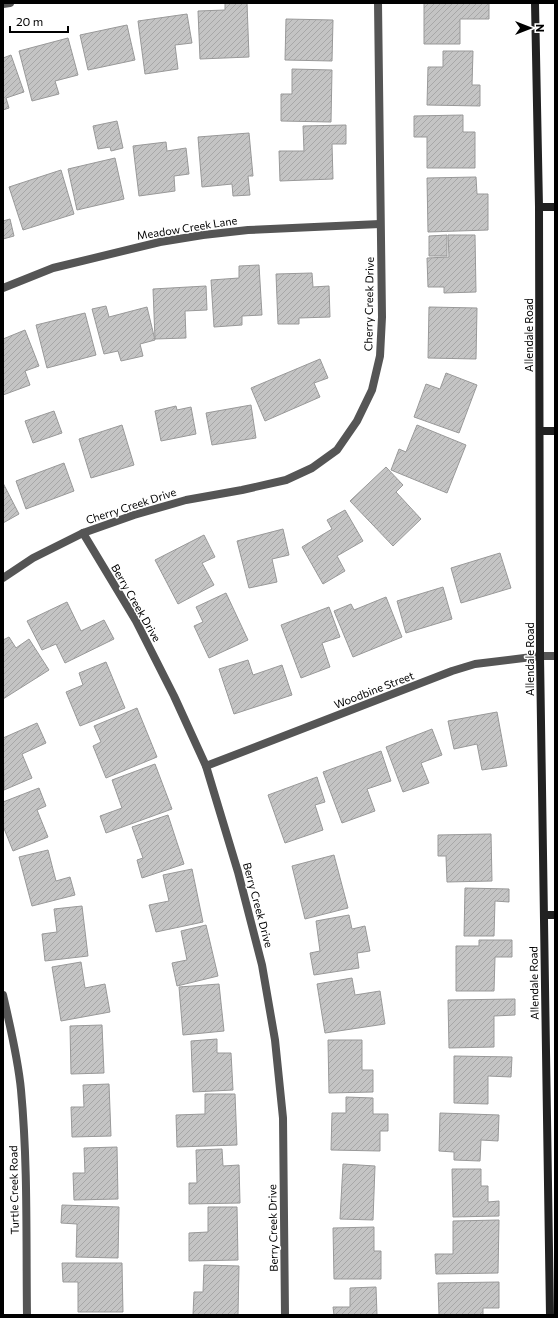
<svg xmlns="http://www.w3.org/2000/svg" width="558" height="1318" viewBox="0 0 558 1318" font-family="Commissioner,sans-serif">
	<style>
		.building { fill: url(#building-hatch); stroke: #999 }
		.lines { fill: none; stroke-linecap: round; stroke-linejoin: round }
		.street { stroke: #555; stroke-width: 8 }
		.secondary { stroke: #222; stroke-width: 8 }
		.labels { text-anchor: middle; stroke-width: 3; stroke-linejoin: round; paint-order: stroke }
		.street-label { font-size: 11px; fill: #000; stroke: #fff }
	</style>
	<defs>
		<pattern id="building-hatch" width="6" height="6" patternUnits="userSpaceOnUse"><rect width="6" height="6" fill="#c4c4c4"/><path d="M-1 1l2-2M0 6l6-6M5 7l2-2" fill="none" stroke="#a7a7a7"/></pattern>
	</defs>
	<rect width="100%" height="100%" fill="#fff"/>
	<g class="building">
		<polygon points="225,3 247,3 249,57 200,59 198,11 225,10"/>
		<polygon points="424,3 489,3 489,19 460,19 460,44 424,44"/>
		<polygon points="187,14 192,43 175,45 178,69 145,74 138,21"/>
		<polygon points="286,19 333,20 332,61 285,60"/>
		<polygon points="127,25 135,60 88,70 80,35"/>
		<polygon points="68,38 78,75 55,81 59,94 32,101 19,51"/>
		<polygon points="443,51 473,51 472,85 480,85 480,106 427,105 428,67 443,67"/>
		<polygon points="11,55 24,92 6,98 9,108 3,110 3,58"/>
		<polygon points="292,69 332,70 331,122 281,121 281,94 292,94"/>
		<polygon points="463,115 463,132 475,132 475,168 427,168 427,137 414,137 414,116"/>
		<polygon points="117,121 123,148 111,151 110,147 98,149 93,126"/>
		<polygon points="346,125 346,144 332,144 333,179 280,181 279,151 304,151 303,126"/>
		<polygon points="249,133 253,176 248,176 250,195 233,196 232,184 202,187 198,137"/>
		<polygon points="166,142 167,151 186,148 189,174 174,176 175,191 139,196 133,146"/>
		<polygon points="115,158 124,199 77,210 68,169"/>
		<polygon points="61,170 74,214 23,230 9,187"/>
		<polygon points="476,177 477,194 488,194 488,230 428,232 427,178"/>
		<polygon points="10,219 14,236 3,239 3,221"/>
		<polygon points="447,235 447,256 429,256 429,236"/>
		<polygon points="448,235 475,235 476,292 444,293 444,287 428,287 427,258 449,257"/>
		<polygon points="259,265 262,315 242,316 242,325 214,327 211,280 239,278 239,266"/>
		<polygon points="312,273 313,287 329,286 330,317 299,318 299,324 278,324 276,274"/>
		<polygon points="206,286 207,310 185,311 186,338 155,339 153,289"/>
		<polygon points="106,306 109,317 147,307 155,340 140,344 143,356 121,361 118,351 104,354 92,309"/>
		<polygon points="429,307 477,308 476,359 428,358"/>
		<polygon points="85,313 96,355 47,368 36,325"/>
		<polygon points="25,330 39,366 25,371 30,385 3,395 3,339"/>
		<polygon points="320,359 328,378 314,383 320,397 265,421 251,388"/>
		<polygon points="446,373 477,385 459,433 414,417 426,384 440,389"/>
		<polygon points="251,405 256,438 212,445 206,413"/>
		<polygon points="176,406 177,410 191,407 196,434 161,441 155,411"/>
		<polygon points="54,411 62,433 33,443 25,421"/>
		<polygon points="122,425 134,465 91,478 79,439"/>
		<polygon points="417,425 466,445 447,493 391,470 399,449 406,452"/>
		<polygon points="64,463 74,491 26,509 16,481"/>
		<polygon points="386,467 403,485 396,492 421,519 393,546 350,501"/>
		<polygon points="3,483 19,514 3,523"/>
		<polygon points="345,510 363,541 337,556 345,571 323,584 302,547 332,529 327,520"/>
		<polygon points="283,529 289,555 272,559 277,582 249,588 237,541"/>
		<polygon points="204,535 215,557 202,563 214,585 178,604 155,560"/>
		<polygon points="500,553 511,588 461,603 451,568"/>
		<polygon points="443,587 452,619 406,633 397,601"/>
		<polygon points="226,593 248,640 209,658 194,626 203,622 196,607"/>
		<polygon points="386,597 402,637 353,657 334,611 351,604 354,610"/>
		<polygon points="67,602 81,631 104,620 114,639 65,663 56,644 42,650 27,621"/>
		<polygon points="329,607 340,637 322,643 330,667 301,678 281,625"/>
		<polygon points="9,637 16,648 29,639 49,670 3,699 3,640"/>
		<polygon points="248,660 253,675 282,665 292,695 234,714 219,669"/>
		<polygon points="106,662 125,708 80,726 66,692 83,685 79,673"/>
		<polygon points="137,708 157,757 106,778 93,746 101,742 94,726"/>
		<polygon points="497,712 507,766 482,770 477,744 454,749 448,721"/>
		<polygon points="37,723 46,743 22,754 32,778 4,790 3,738"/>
		<polygon points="432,729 442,755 421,763 429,783 403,792 386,747"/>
		<polygon points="381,751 391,781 367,789 375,811 342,823 323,772"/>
		<polygon points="155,764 172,809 106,833 100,816 122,808 112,780"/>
		<polygon points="317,777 325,802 315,805 323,830 285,843 268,795"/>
		<polygon points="39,788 46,806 37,810 48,837 13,851 3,826 3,802"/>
		<polygon points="168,815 184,864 142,878 137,860 143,858 132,827"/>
		<polygon points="491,834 492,881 447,882 446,856 438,856 438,835"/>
		<polygon points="48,850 56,881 70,877 75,895 32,906 19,857"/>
		<polygon points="334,855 348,908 305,919 292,866"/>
		<polygon points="192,869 203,922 156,932 149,905 169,901 163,875"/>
		<polygon points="465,888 509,889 509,902 495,901 494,936 464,936"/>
		<polygon points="82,906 88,956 45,961 42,934 57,932 54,909"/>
		<polygon points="349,915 352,929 365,926 370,951 357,953 359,968 314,975 310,953 320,951 316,921"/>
		<polygon points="206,925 218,976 177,986 172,963 187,960 181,931"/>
		<polygon points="479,940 512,940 512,957 495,957 494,991 456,991 456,946 479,946"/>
		<polygon points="81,962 85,988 105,984 110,1012 61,1021 52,967"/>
		<polygon points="352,978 355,995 380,991 385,1024 325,1033 317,984"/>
		<polygon points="219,984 224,1031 183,1035 179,987"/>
		<polygon points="515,999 515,1015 494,1016 494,1047 449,1048 448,1000"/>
		<polygon points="102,1025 104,1073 71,1074 70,1026"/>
		<polygon points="217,1039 217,1053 231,1053 233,1090 193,1092 191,1041"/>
		<polygon points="328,1040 362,1040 362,1070 373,1070 373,1092 329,1093"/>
		<polygon points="454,1056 512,1057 511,1077 488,1076 488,1104 454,1103"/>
		<polygon points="109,1084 111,1136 72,1137 71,1107 84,1107 83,1085"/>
		<polygon points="205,1094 235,1094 237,1145 177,1147 176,1115 205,1114"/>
		<polygon points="346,1097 373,1098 373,1114 388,1114 388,1131 380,1131 380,1151 331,1150 332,1113 346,1113"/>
		<polygon points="440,1113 499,1115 498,1141 481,1140 480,1161 454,1160 454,1152 439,1151"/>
		<polygon points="117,1147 118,1199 74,1200 73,1173 85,1173 84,1148"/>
		<polygon points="222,1149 223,1166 239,1165 240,1203 189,1204 189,1183 197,1183 196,1150"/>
		<polygon points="343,1164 375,1166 373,1220 340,1219"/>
		<polygon points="452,1169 481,1169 481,1186 488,1186 488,1202 499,1201 499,1216 453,1217"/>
		<polygon points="62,1205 119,1207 118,1258 76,1257 77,1224 61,1223"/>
		<polygon points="208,1207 237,1207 238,1260 189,1261 189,1233 208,1232"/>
		<polygon points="499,1220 498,1273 436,1274 435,1254 453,1254 453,1221"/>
		<polygon points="374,1227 374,1251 381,1251 381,1279 334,1279 333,1228"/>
		<polygon points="62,1263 122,1263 123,1312 78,1312 78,1282 63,1282"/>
		<polygon points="204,1265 239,1266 238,1315 193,1315 194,1292 203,1292"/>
		<polygon points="499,1282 499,1308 483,1308 483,1315 439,1315 438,1283"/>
		<polygon points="376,1287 377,1315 334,1315 333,1307 350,1307 350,1288"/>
	</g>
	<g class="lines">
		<g class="street">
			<polyline points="3,4 10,3"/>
			<polyline points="3,288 53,268 160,242 203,235 248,230 380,224"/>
			<polyline points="83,533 136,621 174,696 206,766 238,872 262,965 275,1040 283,1118 285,1315"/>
			<polyline points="3,578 33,558 83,533 134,515 186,500 242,490 286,480 312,468 337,450 357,421 372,390 380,356 382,317 378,3"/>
			<polyline points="206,766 452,671 475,664 540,656 555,656"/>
			<path d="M3,995C10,1026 18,1058 21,1090C28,1165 26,1240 27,1315"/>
		</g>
		<g class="secondary">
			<polyline points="535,3 539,207 540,656 550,1315"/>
			<polyline points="539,207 555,207"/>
			<polyline points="540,431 555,431"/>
			<polyline points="544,915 555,915"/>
		</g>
	</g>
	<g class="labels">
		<g class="street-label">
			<text transform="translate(187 228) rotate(-9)" y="4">Meadow Creek Lane</text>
			<text transform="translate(369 304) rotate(-89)" y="4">Cherry Creek Drive</text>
			<text transform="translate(529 335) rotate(-90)" y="4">Allendale Road</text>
			<text transform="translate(131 506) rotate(-18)" y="4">Cherry Creek Drive</text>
			<text transform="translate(136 603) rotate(60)" y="4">Berry Creek Drive</text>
			<text transform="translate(530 659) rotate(-90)" y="4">Allendale Road</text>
			<text transform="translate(374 690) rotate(-21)" y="4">Woodbine Street</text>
			<text transform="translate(258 905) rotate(75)" y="4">Berry Creek Drive</text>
			<text transform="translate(534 983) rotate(-91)" y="4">Allendale Road</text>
			<text transform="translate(14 1190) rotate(-91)" y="4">Turtle Creek Road</text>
			<text transform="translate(273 1228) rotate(-91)" y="4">Berry Creek Drive</text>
		</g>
	</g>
	<rect width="558" height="1318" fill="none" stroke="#000000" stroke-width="8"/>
	<g transform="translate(530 28) rotate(90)" stroke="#ffffff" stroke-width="3" paint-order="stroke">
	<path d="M0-3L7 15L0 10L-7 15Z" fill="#000000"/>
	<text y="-6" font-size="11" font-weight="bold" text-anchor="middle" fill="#000000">N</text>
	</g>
	<path d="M10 26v6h58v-6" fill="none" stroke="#000000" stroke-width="2"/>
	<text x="16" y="26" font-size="12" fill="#000000" stroke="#ffffff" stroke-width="3" paint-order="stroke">20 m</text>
</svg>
